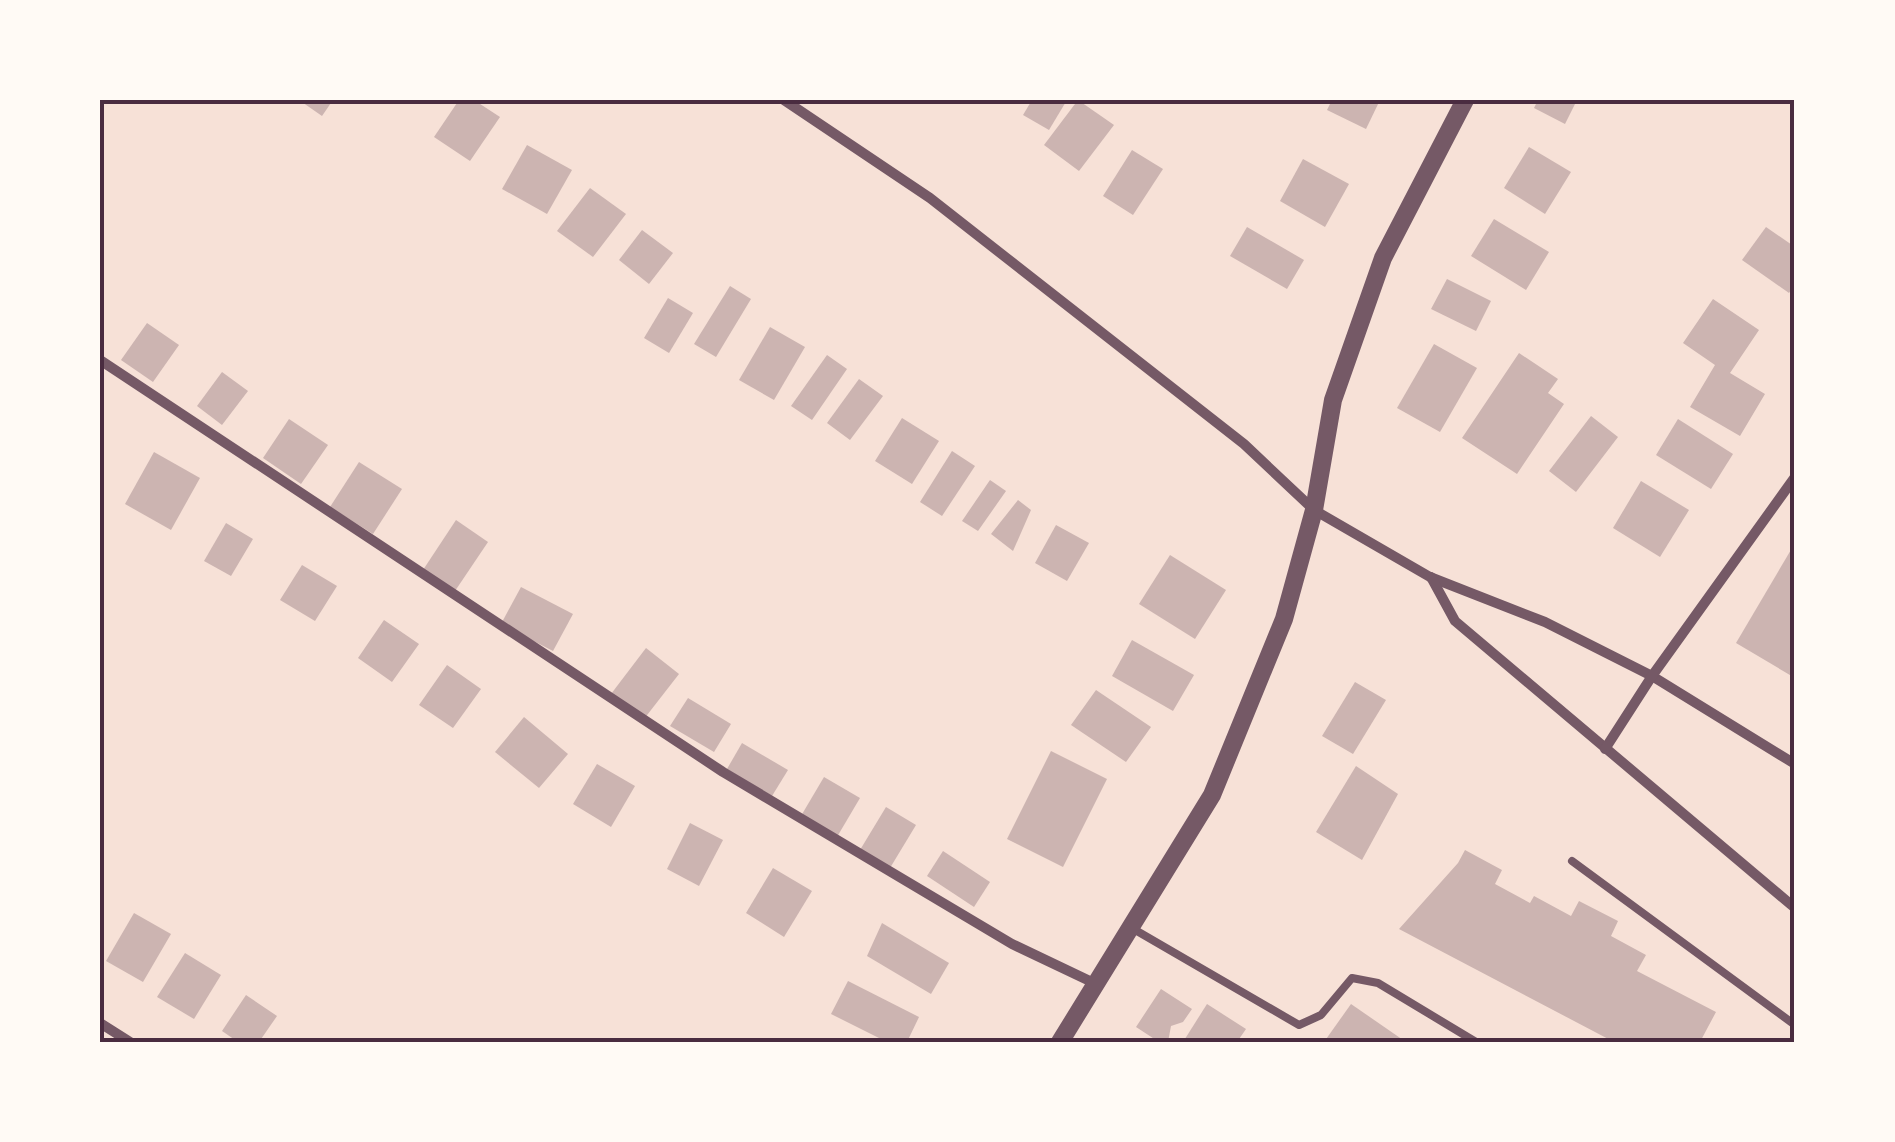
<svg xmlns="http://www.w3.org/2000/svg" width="1895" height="1142" viewBox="0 0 1895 1142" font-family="'Fira Sans',sans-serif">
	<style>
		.building { fill: #ccb4b1 }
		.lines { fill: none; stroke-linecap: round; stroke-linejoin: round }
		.service { stroke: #755966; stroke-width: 8 }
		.minor { stroke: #755966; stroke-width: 10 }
		.tertiary { stroke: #755966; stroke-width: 18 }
		.neatline { fill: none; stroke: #4a2c40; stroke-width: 4 }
	</style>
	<rect width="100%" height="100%" fill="#f7e1d7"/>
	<g class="building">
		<polygon points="299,100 333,100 322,116"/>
		<polygon points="459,100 474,100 500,117 470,161 434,137"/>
		<polygon points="1032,100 1067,100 1049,130 1023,115"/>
		<polygon points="1078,100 1114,125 1079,171 1044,145"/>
		<polygon points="1332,100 1380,100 1366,129 1327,110"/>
		<polygon points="1538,100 1577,100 1565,124 1534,108"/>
		<polygon points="527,145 572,170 547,214 502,189"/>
		<polygon points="1529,147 1571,172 1545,214 1504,188"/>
		<polygon points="1132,150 1163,169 1133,215 1103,196"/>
		<polygon points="1303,159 1349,184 1325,227 1280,201"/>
		<polygon points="590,188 626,214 593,257 557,231"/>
		<polygon points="1494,219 1549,252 1526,290 1471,256"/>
		<polygon points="1247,227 1304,260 1287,289 1230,256"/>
		<polygon points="1766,227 1795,247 1795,284 1789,293 1742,260"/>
		<polygon points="642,230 673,253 649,284 619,260"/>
		<polygon points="1447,279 1491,301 1476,331 1431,309"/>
		<polygon points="730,286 751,299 716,357 694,344"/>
		<polygon points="668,298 693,313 669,353 644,338"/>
		<polygon points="1713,299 1759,330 1730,373 1765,394 1740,436 1690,407 1715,365 1683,343"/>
		<polygon points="147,323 179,345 153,382 121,360"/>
		<polygon points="770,327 805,347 774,400 739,380"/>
		<polygon points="1434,344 1477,368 1440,432 1397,408"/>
		<polygon points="1519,353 1558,379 1548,393 1564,404 1517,474 1462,438"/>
		<polygon points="827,355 847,369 812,420 791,406"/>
		<polygon points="222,372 248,391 222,425 197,406"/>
		<polygon points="859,379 883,396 850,440 827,423"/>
		<polygon points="1591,416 1618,437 1576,492 1549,471"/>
		<polygon points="902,418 939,441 912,484 875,461"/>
		<polygon points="289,419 328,445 301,484 263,458"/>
		<polygon points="1678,419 1733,454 1711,489 1656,455"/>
		<polygon points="952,451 975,466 942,516 920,502"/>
		<polygon points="154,452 200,478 171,530 125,504"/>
		<polygon points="359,462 402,489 373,534 330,507"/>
		<polygon points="990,480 1006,491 978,531 962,521"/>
		<polygon points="1641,481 1689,510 1660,557 1613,528"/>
		<polygon points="1018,500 1031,510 1013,551 991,534"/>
		<polygon points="456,520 488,542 455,591 423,570"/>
		<polygon points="226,523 253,539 231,576 204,561"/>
		<polygon points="1056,525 1089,543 1067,581 1035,563"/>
		<polygon points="1795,543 1795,678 1736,643"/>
		<polygon points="1170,555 1226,590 1195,639 1139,604"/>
		<polygon points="302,565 337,586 315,621 280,600"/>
		<polygon points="521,587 573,614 553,651 501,624"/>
		<polygon points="384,620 419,644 392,682 358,658"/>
		<polygon points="1132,640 1194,675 1173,711 1112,676"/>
		<polygon points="646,648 679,674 644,719 611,694"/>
		<polygon points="447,665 481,689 453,728 419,705"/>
		<polygon points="1355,682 1386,700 1353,754 1322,736"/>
		<polygon points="1096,690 1151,727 1126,762 1071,725"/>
		<polygon points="688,698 731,724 714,752 670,726"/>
		<polygon points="524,717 568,754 539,788 495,752"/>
		<polygon points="742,743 788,770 772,796 727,769"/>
		<polygon points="1051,751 1107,779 1063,867 1007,839"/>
		<polygon points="597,764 635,786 611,827 573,804"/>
		<polygon points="1356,766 1398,794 1362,860 1316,832"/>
		<polygon points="824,777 860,798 834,842 798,821"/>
		<polygon points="886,807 916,825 890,868 860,850"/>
		<polygon points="690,823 723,840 699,886 667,869"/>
		<polygon points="1465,850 1502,870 1495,884 1530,903 1534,896 1571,916 1579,901 1618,921 1611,936 1646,955 1637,971 1716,1012 1700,1042 1614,1042 1399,929 1458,863"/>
		<polygon points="943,851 990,882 974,907 927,876"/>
		<polygon points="773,868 812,891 784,937 746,913"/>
		<polygon points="134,913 171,934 143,982 106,961"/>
		<polygon points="882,923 949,963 931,994 867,956"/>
		<polygon points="185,953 221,975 194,1019 157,997"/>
		<polygon points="848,981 919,1017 907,1042 887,1042 831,1014"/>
		<polygon points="1161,989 1192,1009 1183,1022 1171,1026 1168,1042 1159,1042 1136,1027"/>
		<polygon points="246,995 277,1016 259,1042 238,1042 222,1031"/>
		<polygon points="1207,1004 1246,1029 1237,1042 1183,1042"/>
		<polygon points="1351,1004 1406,1042 1324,1042"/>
	</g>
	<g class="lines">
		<g class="service">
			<polyline points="1572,861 1795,1025"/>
			<polyline points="1130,927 1299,1025 1321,1015 1352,978 1378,983 1476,1042"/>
		</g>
		<g class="minor">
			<polyline points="784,100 930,198 1244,444 1314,510 1430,577 1545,622 1652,676 1795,764"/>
			<polyline points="100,360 723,772 1012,944 1094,983"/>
			<polyline points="1431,577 1455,621 1795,908"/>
			<polyline points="1605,749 1652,676 1795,477"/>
			<polyline points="100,1023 130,1042"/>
		</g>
		<polyline class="tertiary" points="1060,1042 1212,795 1284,619 1314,510 1333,400 1383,258 1465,100"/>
	</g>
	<rect width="1895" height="1142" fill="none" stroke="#fffaf5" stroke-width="205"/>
	<rect x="102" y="102" width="1690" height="938" class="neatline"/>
</svg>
